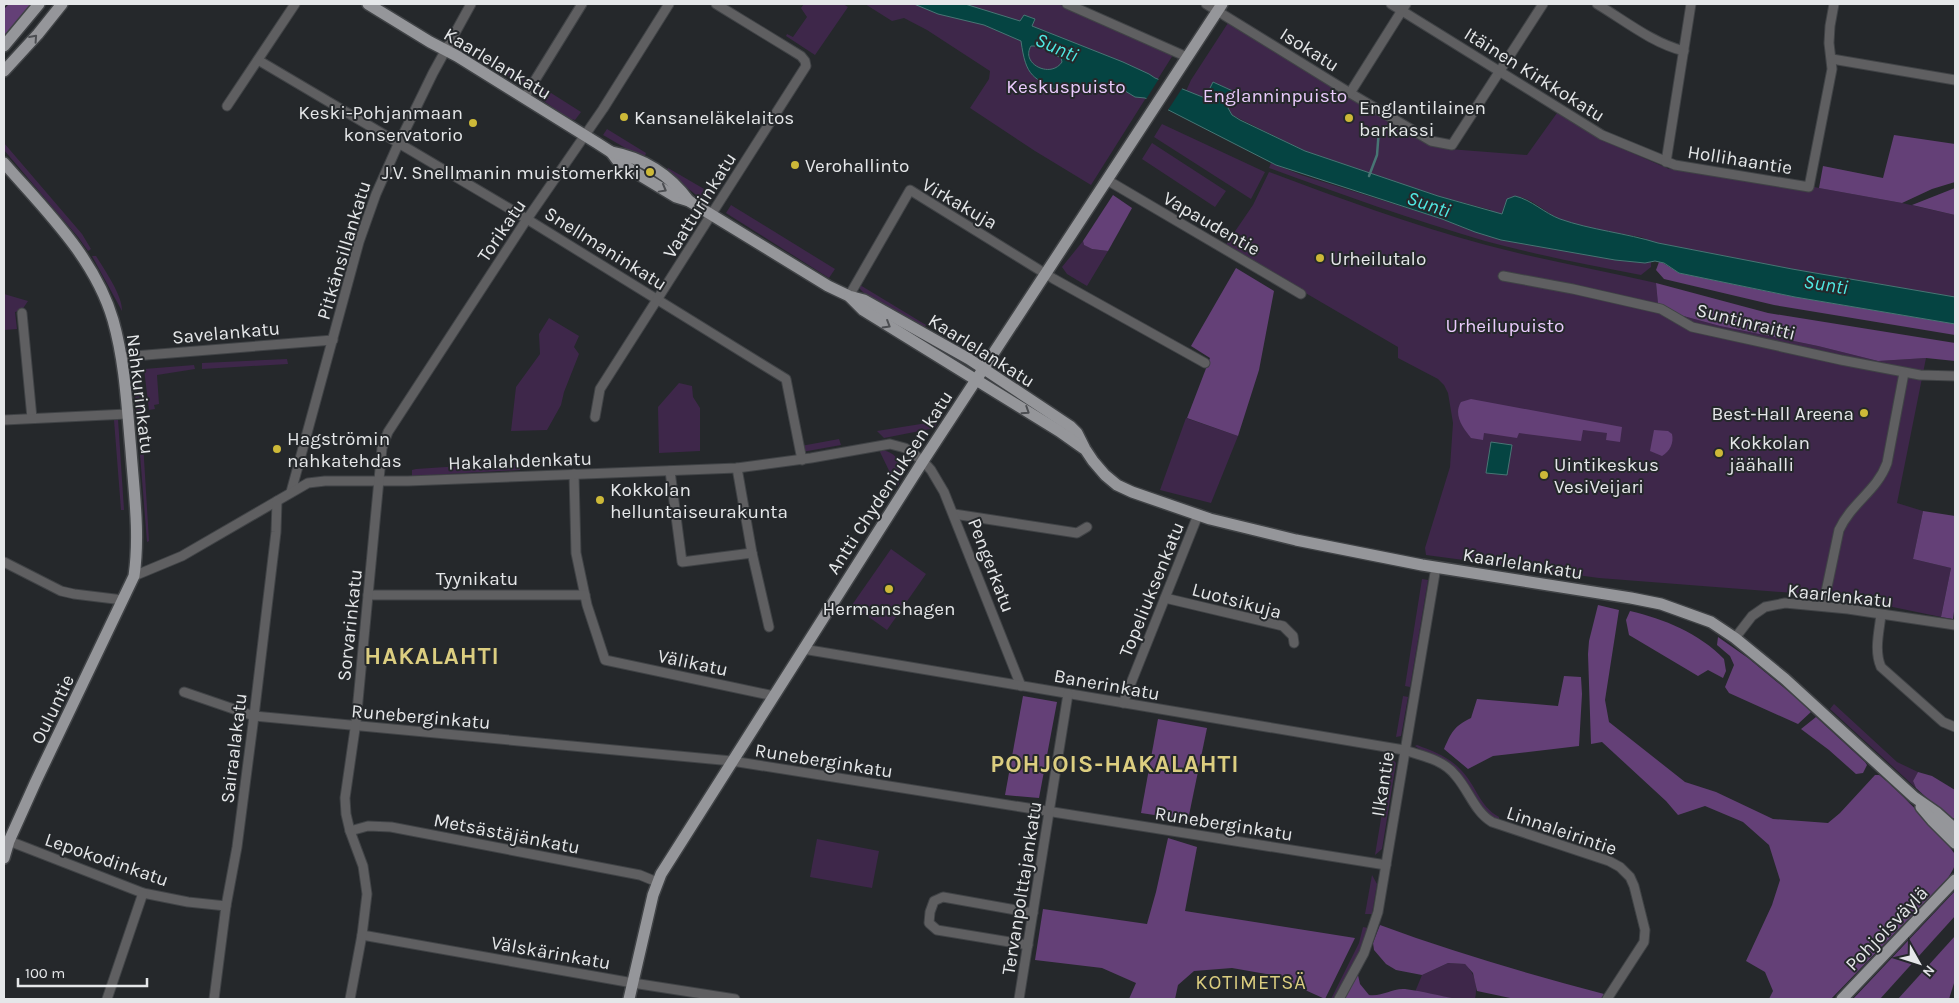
<svg xmlns="http://www.w3.org/2000/svg" width="1959" height="1003" viewBox="0 0 1959 1003" font-family="Karla,sans-serif">
	<style>
		.green { fill: #3e274a }
		.forest { fill: #644077 }
		.water { fill: #054442; stroke: #487574; fill-rule: evenodd }
		.pier { fill: #25282b }
		.lines { fill: none; stroke-linecap: round; stroke-linejoin: round }
		.stream { stroke: #487574; stroke-width: 2.5 }
		.minor-casing { stroke: #404346; stroke-width: 11 }
		.major-casing { stroke: #404346; stroke-width: 14 }
		.minor { stroke: #5f5f61; stroke-width: 9 }
		.major { stroke: #95969a; stroke-width: 11 }
		.rail { stroke: #acaeb0; stroke-width: 2.5; stroke-dasharray: 8 4; stroke-linecap: butt }
		.oneway { stroke: #4c4e52 }
		.poi-dot { fill: #cdb938; stroke: #25282b; stroke-width: 2 }
		.labels { text-anchor: middle; stroke-width: 4; stroke-linejoin: round; paint-order: stroke }
		.street-label { font-size: 19px; fill: #e5e7e9; stroke: #25282b }
		.park-label { font-size: 19px; fill: #eacbfd; stroke: #25282b }
		.poi-label { font-size: 19px; fill: #e5e7e9; stroke: #25282b; text-anchor: start }
		.water-label { font-size: 20px; font-style: italic; fill: #4fe8e2; stroke: #25282b }
		.neighbourhood-label { font-size: 20px; letter-spacing: 1px; fill: #dcce80; stroke: #25282b }
		.district-label { font-size: 24px; font-weight: bold; letter-spacing: 1px; fill: #dcce80; stroke: #25282b }
	</style>
	<rect width="100%" height="100%" fill="#25282b"/>
	<g class="green">
		<polygon points="804,4 843,4 848,7 815,55 786,36 787,34 793,37 807,17 801,8"/>
		<polygon points="865,4 1058,4 1173,55 1091,185 1035,151 970,108 989,79 990,71 927,30 904,18 892,21"/>
		<path d="M1228,23L1432,146L1449,149L1527,155L1557,113L1600,139L1669,169L1677,162L1902,203L1955,215V297L1792,269L1652,242L1641,237C1617,233 1578,228 1557,218C1543,211 1526,192 1509,198L1502,214L1491,212V210L1438,196L1305,151L1232,115L1228,108L1235,92L1213,82L1205,98L1186,91L1191,80Z"/>
		<polygon points="500,62 526,78 522,85 496,68"/>
		<polygon points="540,86 581,112 575,120 568,118 538,97 536,94"/>
		<polygon points="1162,124 1265,172 1251,199 1154,137"/>
		<polygon points="607,129 646,153 645,156 634,153 603,135"/>
		<polygon points="4,143 82,234 91,249 88,251 78,237 4,150"/>
		<polygon points="1152,143 1226,191 1215,207 1142,159"/>
		<path d="M1271,163L1301,175L1442,219L1475,232L1501,240L1615,260L1645,263L1651,261V267L1641,275C1589,265 1537,255 1485,241C1412,220 1340,194 1269,168Z"/>
		<polygon points="668,168 711,193 705,202 666,171"/>
		<path d="M1269,172C1341,199 1412,225 1486,245C1542,260 1600,270 1656,283L1658,304L1676,314L1720,326L1818,346L1878,361L1926,358L1897,503L1923,511L1913,559L1951,568L1941,617L1883,605L1819,595L1599,578L1426,555L1425,548L1450,467L1453,423L1448,393L1444,385L1438,379L1398,358V347L1225,246L1253,205Z"/>
		<polygon points="731,205 835,269 829,278 726,213"/>
		<polygon points="1083,241 1084,245 1092,249 1108,251 1087,286 1067,274 1062,267"/>
		<path d="M92,256H96C104,269 123,296 122,311Z"/>
		<polygon points="860,285 926,325 924,329 915,325 864,293 860,289"/>
		<polygon points="4,294 28,301 22,310 15,312 17,329 4,330"/>
		<polygon points="549,318 579,336 574,347 579,354 564,392 561,405 547,430 511,431 516,387 540,354 539,334"/>
		<polygon points="287,359 288,364 202,369 202,363"/>
		<polygon points="194,365 195,369 157,375 159,404 154,405 155,409 149,410 144,369"/>
		<polygon points="134,379 137,379 141,409 149,541 147,542"/>
		<polygon points="679,383 692,386 693,397 700,408 700,451 659,453 658,407"/>
		<polygon points="1186,418 1238,436 1211,503 1160,490"/>
		<polygon points="118,419 124,510 121,510 114,420"/>
		<polygon points="927,423 937,423 935,428 884,438 877,431"/>
		<polygon points="839,439 841,445 802,452 801,446"/>
		<path d="M881,450C900,452 905,470 898,486L896,485L880,452Z"/>
		<polygon points="520,462 520,470 412,476 412,470 416,469"/>
		<polygon points="891,549 926,574 887,630 852,605"/>
		<polygon points="1422,579 1428,580 1410,687 1405,686"/>
		<polygon points="1403,696 1408,697 1401,736 1396,737"/>
		<polygon points="1834,704 1897,762 1918,772 1913,781 1916,788 1830,709"/>
		<path d="M1417,745C1433,751 1449,757 1461,770C1476,785 1479,806 1499,817V820L1491,818L1436,757L1418,748L1415,746Z"/>
		<polygon points="1391,758 1396,763 1382,849 1375,855"/>
		<polygon points="817,839 879,851 872,888 810,877"/>
		<polygon points="1372,875 1377,884 1372,914 1365,914"/>
		<polygon points="1363,927 1368,928 1365,941 1335,999 1331,999 1359,943"/>
		<path d="M1448,963L1465,964C1475,974 1478,985 1475,999H1457L1415,992L1422,975Z"/>
	</g>
	<g class="forest">
		<polygon points="9,4 31,4 4,36 4,9"/>
		<polygon points="1894,135 1955,144 1955,182 1932,189 1902,203 1819,188 1823,166 1883,178"/>
		<polygon points="1955,188 1955,215 1912,205"/>
		<polygon points="1113,195 1132,208 1108,251 1092,249 1084,245 1083,241"/>
		<polygon points="1659,262 1663,263 1679,273 1795,297 1955,324 1955,335 1774,305 1664,279 1656,270"/>
		<polygon points="1236,268 1274,291 1259,370 1238,436 1187,418 1210,358 1191,346"/>
		<polygon points="1656,283 1768,313 1955,343 1955,361 1926,358 1878,361 1818,346 1720,326 1676,314 1658,304"/>
		<path d="M1471,399L1622,427L1620,442L1606,440L1607,433L1583,430L1581,441L1519,433L1517,438L1484,433L1483,440L1471,438C1463,428 1453,415 1461,402Z"/>
		<path d="M1654,430L1668,431L1672,434C1674,443 1670,451 1662,456L1650,451Z"/>
		<polygon points="1923,511 1955,516 1955,604 1953,619 1941,617 1951,568 1913,559"/>
		<path d="M1598,605L1619,610L1605,700L1609,722L1685,782L1716,792L1773,819L1828,823L1840,813L1875,775H1879C1890,782 1949,842 1954,853C1958,863 1953,870 1948,878L1831,999H1769L1773,991L1765,972L1746,961L1772,905L1780,880L1769,845L1743,822L1705,806L1678,815L1666,801L1602,742L1591,744L1588,654L1589,641Z"/>
		<path d="M1630,611C1664,619 1699,633 1724,659L1726,671L1723,678L1708,670L1698,676L1629,635L1626,620Z"/>
		<polygon points="1718,637 1748,658 1812,711 1798,724 1729,693 1725,687 1734,665 1730,656 1717,645"/>
		<path d="M1564,676L1581,677L1582,694L1579,746L1493,756L1468,769L1444,749C1451,733 1454,726 1471,718L1477,699L1558,706Z"/>
		<polygon points="1023,696 1057,702 1039,798 1005,795"/>
		<polygon points="1816,717 1865,762 1867,765 1863,773 1856,774 1829,750 1801,729"/>
		<polygon points="1158,719 1207,728 1188,820 1141,813"/>
		<polygon points="1918,772 1932,776 1955,790 1954,818 1950,819 1916,788 1913,781"/>
		<polygon points="1168,838 1197,847 1185,911 1355,938 1325,999 1272,975 1232,968 1194,971 1178,985 1175,999 1129,999 1136,983 1102,968 1035,960 1043,909 1147,924 1156,892"/>
		<polygon points="1955,891 1955,916 1880,999 1853,999"/>
		<path d="M1380,925C1453,952 1528,974 1604,994L1601,999H1515L1477,991L1473,973L1465,964L1448,963L1422,975L1396,970L1386,964L1374,950L1373,943Z"/>
		<polygon points="1955,936 1955,980 1949,999 1898,999"/>
		<path d="M1358,975L1360,984L1369,995C1382,997 1392,988 1405,989C1422,991 1440,996 1457,999H1344Z"/>
	</g>
	<g class="water">
		<path d="M914,4H965L1020,21L1024,15L1035,19L1032,26L1123,62L1149,74L1155,78L1205,98L1213,82L1235,92L1228,108L1232,115L1240,120L1305,151L1438,196L1502,214L1507,199L1515,196C1532,200 1544,213 1560,219C1591,230 1626,233 1658,243L1792,269L1955,297V324L1795,297L1679,273L1664,263L1655,261L1645,263L1615,260L1501,240L1475,232L1442,219L1276,165L1145,98L1135,97L1117,86L1086,90L1079,85L1064,93C1032,78 1026,77 1021,41L984,25L938,14ZM1031,46H1039L1061,58L1062,62C1051,79 1020,64 1031,46Z"/>
		<polygon points="1491,442 1512,445 1507,475 1486,473"/>
	</g>
	<polygon class="pier" points="1160,77 1183,87 1166,113 1145,101"/>
	<g class="lines">
		<polyline class="stream" points="1369,176 1377,155 1379,129"/>
		<g class="minor-casing">
			<g id="minor">
				<polyline points="1067,4 1187,57"/>
				<polyline points="1206,4 1350,93 1431,141 1452,145 1543,4"/>
				<polyline points="1391,4 1602,135 1675,165 1809,187 1832,69 1829,43 1830,26 1834,4"/>
				<path d="M1597,4C1624,20 1652,43 1684,51"/>
				<polyline points="1832,59 1955,80"/>
				<polyline points="258,60 522,216 786,379 802,460"/>
				<polyline points="1350,93 1406,4"/>
				<polyline points="524,98 582,4"/>
				<polyline points="227,106 295,4"/>
				<polyline points="1666,162 1691,4"/>
				<polyline points="1107,180 1301,294"/>
				<polyline points="1503,276 1573,289 1661,309 1692,327 1841,360 1920,375 1955,376"/>
				<polyline points="849,296 910,190 1054,279 1205,363"/>
				<polyline points="22,313 32,418"/>
				<polyline points="121,357 333,340"/>
				<polyline points="595,417 600,389 806,66 805,61 801,56 716,4"/>
				<polyline points="4,420 127,414"/>
				<polyline points="737,468 752,553 769,627"/>
				<polyline points="670,471 682,562 752,553"/>
				<polyline points="574,474 576,553 587,605 605,660 774,696"/>
				<polyline points="291,492 359,242 376,194 396,149 433,73 471,4"/>
				<polyline points="954,514 1077,533 1087,527"/>
				<polyline points="4,562 61,591 74,594 123,600"/>
				<polyline points="134,576 182,556 308,483 325,481 408,481 737,468 811,458 890,444 905,448 923,461 931,470 944,492 1021,686"/>
				<polyline points="368,595 585,595"/>
				<polyline points="1165,598 1283,626 1293,636 1294,643"/>
				<path d="M1823,606L1839,530C1852,502 1877,491 1887,463L1904,373"/>
				<path d="M1881,615C1879,632 1874,651 1881,667L1943,722L1955,727"/>
				<polyline points="1735,638 1752,616 1765,607 1785,603 1848,609 1955,625"/>
				<path d="M803,649L1404,750C1423,756 1444,760 1456,776C1469,791 1475,812 1492,822L1609,861L1620,867L1630,877L1634,886L1645,930L1644,942L1607,999"/>
				<polyline points="184,692 254,716 732,761 1386,865"/>
				<polyline points="1123,703 1198,515"/>
				<polyline points="350,831 368,826 391,827 640,875 657,882"/>
				<polyline points="9,841 143,893 188,902 226,906"/>
				<polyline points="362,935 633,983 735,999"/>
				<polyline points="1028,945 937,930 929,923 930,912 934,901 943,897 1033,913"/>
				<polyline points="107,999 143,893"/>
				<polyline points="214,999 226,906 237,847 254,716 276,532 277,501"/>
				<polyline points="350,999 362,935 367,894 363,866 350,831 346,814 345,798 356,722 382,448 388,432 523,225 603,109 669,4"/>
				<polyline points="1019,999 1068,694"/>
				<polyline points="1339,999 1364,953 1378,912 1436,567"/>
			</g>
		</g>
		<g class="major-casing">
			<g id="major">
				<polyline points="368,4 430,42 457,56 597,143 611,152 617,160 633,171 676,197 689,201 828,286 849,296 864,300 969,359 1070,426 1077,433 1085,449 1093,461 1105,475 1117,485 1132,492 1210,519 1296,540 1422,565 1631,598 1661,604 1711,622 1735,638 1785,679 1914,797 1937,813 1955,829"/>
				<polyline points="4,46 39,4"/>
				<polyline points="4,71 38,34 62,4"/>
				<path d="M611,152C644,158 669,174 689,201"/>
				<path d="M4,163C45,210 95,258 113,320C125,362 127,407 131,451C134,492 140,535 134,576L36,781L9,841L4,858"/>
				<polyline points="850,297 863,310 1059,431 1083,448"/>
				<polyline points="1921,807 1932,820 1955,843"/>
				<polyline points="629,999 653,895 661,874 923,461 1222,4"/>
				<polyline points="1842,999 1955,880"/>
			</g>
		</g>
		<use href="#minor" class="minor"/>
		<use href="#major" class="major"/>
		<polyline class="rail" points="4,5 5,4"/>
	</g>
	<defs><path id="oneway-chevron" d="M-2-3.5L2.5 0L-2 3.5" fill="none" stroke-width="1.6" stroke-linecap="round" stroke-linejoin="round" transform="scale(1.25)"/></defs>
	<g class="oneway">
		<use href="#oneway-chevron" transform="translate(34 38) rotate(-48)"/>
		<use href="#oneway-chevron" transform="translate(663 189) rotate(29)"/>
		<use href="#oneway-chevron" transform="translate(887 325) rotate(31)"/>
		<use href="#oneway-chevron" transform="translate(1026 411) rotate(33)"/>
	</g>
	<g class="poi-dot">
		<circle cx="624" cy="117" r="5"/>
		<circle cx="1349" cy="118" r="5"/>
		<circle cx="473" cy="123" r="5"/>
		<circle cx="795" cy="165" r="5"/>
		<circle cx="650" cy="172" r="5"/>
		<circle cx="1320" cy="258" r="5"/>
		<circle cx="1864" cy="413" r="5"/>
		<circle cx="277" cy="449" r="5"/>
		<circle cx="1719" cy="453" r="5"/>
		<circle cx="1544" cy="475" r="5"/>
		<circle cx="600" cy="500" r="5"/>
		<circle cx="889" cy="589" r="5"/>
	</g>
	<g class="labels">
		<g class="street-label">
			<text transform="translate(1310 49) rotate(32)" y="7">Isokatu</text>
			<text transform="translate(498 63) rotate(31)" y="7">Kaarlelankatu</text>
			<text transform="translate(1535 74) rotate(32)" y="7">Itäinen Kirkkokatu</text>
			<text transform="translate(1740 159) rotate(9)" y="7">Hollihaantie</text>
			<text transform="translate(960 203) rotate(30)" y="7">Virkakuja</text>
			<text transform="translate(699 205) rotate(-58)" y="7">Vaatturinkatu</text>
			<text transform="translate(1212 223) rotate(30)" y="7">Vapaudentie</text>
			<text transform="translate(501 230) rotate(-56)" y="7">Torikatu</text>
			<text transform="translate(606 248) rotate(32)" y="7">Snellmaninkatu</text>
			<text transform="translate(343 250) rotate(-73)" y="7">Pitkänsillankatu</text>
			<text transform="translate(1746 321) rotate(14)" y="7">Suntinraitti</text>
			<text transform="translate(226 332) rotate(-5)" y="7">Savelankatu</text>
			<text transform="translate(982 350) rotate(32)" y="7">Kaarlelankatu</text>
			<text transform="translate(141 394) rotate(83)" y="7">Nahkurinkatu</text>
			<text transform="translate(520 460) rotate(-2)" y="7">Hakalahdenkatu</text>
			<text transform="translate(889 482) rotate(-57)" y="7">Antti Chydeniuksen katu</text>
			<text transform="translate(1523 563) rotate(9)" y="7">Kaarlelankatu</text>
			<text transform="translate(992 565) rotate(69)" y="7">Pengerkatu</text>
			<text x="477" y="585">Tyynikatu</text>
			<text transform="translate(1151 589) rotate(-68)" y="7">Topeliuksenkatu</text>
			<text transform="translate(1840 595) rotate(6)" y="7">Kaarlenkatu</text>
			<text transform="translate(1237 600) rotate(15)" y="7">Luotsikuja</text>
			<text transform="translate(349 625) rotate(-84)" y="7">Sorvarinkatu</text>
			<text transform="translate(693 662) rotate(12)" y="7">Välikatu</text>
			<text transform="translate(1107 684) rotate(10)" y="7">Banerinkatu</text>
			<text transform="translate(52 709) rotate(-64)" y="7">Ouluntie</text>
			<text transform="translate(421 716) rotate(5)" y="7">Runeberginkatu</text>
			<text transform="translate(233 748) rotate(-83)" y="7">Sairaalakatu</text>
			<text transform="translate(824 760) rotate(9)" y="7">Runeberginkatu</text>
			<text transform="translate(1382 784) rotate(-81)" y="7">Ilkantie</text>
			<text transform="translate(1224 823) rotate(9)" y="7">Runeberginkatu</text>
			<text transform="translate(1562 830) rotate(19)" y="7">Linnaleirintie</text>
			<text transform="translate(507 833) rotate(11)" y="7">Metsästäjänkatu</text>
			<text transform="translate(107 859) rotate(19)" y="7">Lepokodinkatu</text>
			<text transform="translate(1021 888) rotate(-81)" y="7">Tervanpolttajankatu</text>
			<text transform="translate(1886 928) rotate(-46)" y="7">Pohjoisväylä</text>
			<text transform="translate(551 952) rotate(10)" y="7">Välskärinkatu</text>
		</g>
		<g class="park-label">
			<text x="1066" y="93">Keskuspuisto</text>
			<text x="1275" y="102">Englanninpuisto</text>
			<text x="1505" y="332">Urheilupuisto</text>
		</g>
		<g class="poi-label">
			<text x="1359" y="114">Englantilainen<tspan x="1359" dy="22">barkassi</tspan></text>
			<text x="463" y="119" text-anchor="end">Keski-Pohjanmaan<tspan x="463" dy="22">konservatorio</tspan></text>
			<text x="634" y="124">Kansaneläkelaitos</text>
			<text x="805" y="172">Verohallinto</text>
			<text x="640" y="179" text-anchor="end">J.V. Snellmanin muistomerkki</text>
			<text x="1330" y="265">Urheilutalo</text>
			<text x="1854" y="420" text-anchor="end">Best‑Hall Areena</text>
			<text x="287" y="445">Hagströmin<tspan x="287" dy="22">nahkatehdas</tspan></text>
			<text x="1729" y="449">Kokkolan<tspan x="1729" dy="22">jäähalli</tspan></text>
			<text x="1554" y="471">Uintikeskus<tspan x="1554" dy="22">VesiVeijari</tspan></text>
			<text x="610" y="496">Kokkolan<tspan x="610" dy="22">helluntaiseurakunta</tspan></text>
			<text x="889" y="615" text-anchor="middle">Hermanshagen</text>
		</g>
		<g class="water-label">
			<text transform="translate(1057 47) rotate(24)" y="7">Sunti</text>
			<text transform="translate(1429 204) rotate(19)" y="7">Sunti</text>
			<text transform="translate(1826 284) rotate(9)" y="7">Sunti</text>
		</g>
		<g class="neighbourhood-label">
			<text x="1251" y="989">KOTIMETSÄ</text>
		</g>
		<g class="district-label">
			<text x="432" y="664">HAKALAHTI</text>
			<text x="1115" y="772">POHJOIS-HAKALAHTI</text>
		</g>
	</g>
	<rect width="1959" height="1003" fill="none" stroke="#e5e7e9" stroke-width="10"/>
	<g transform="translate(1919 963) rotate(129)" stroke="#25282b" stroke-width="4" paint-order="stroke">
	<path d="M0-4L9 19L0 12L-9 19Z" fill="#e5e7e9"/>
	<text y="-8" font-size="14" font-weight="bold" text-anchor="middle" fill="#e5e7e9">N</text>
	</g>
	<path d="M18 978v8h129v-8" fill="none" stroke="#e5e7e9" stroke-width="2.5"/>
	<text x="25" y="978" font-size="15" fill="#e5e7e9" stroke="#25282b" stroke-width="4" paint-order="stroke">100 m</text>
</svg>
